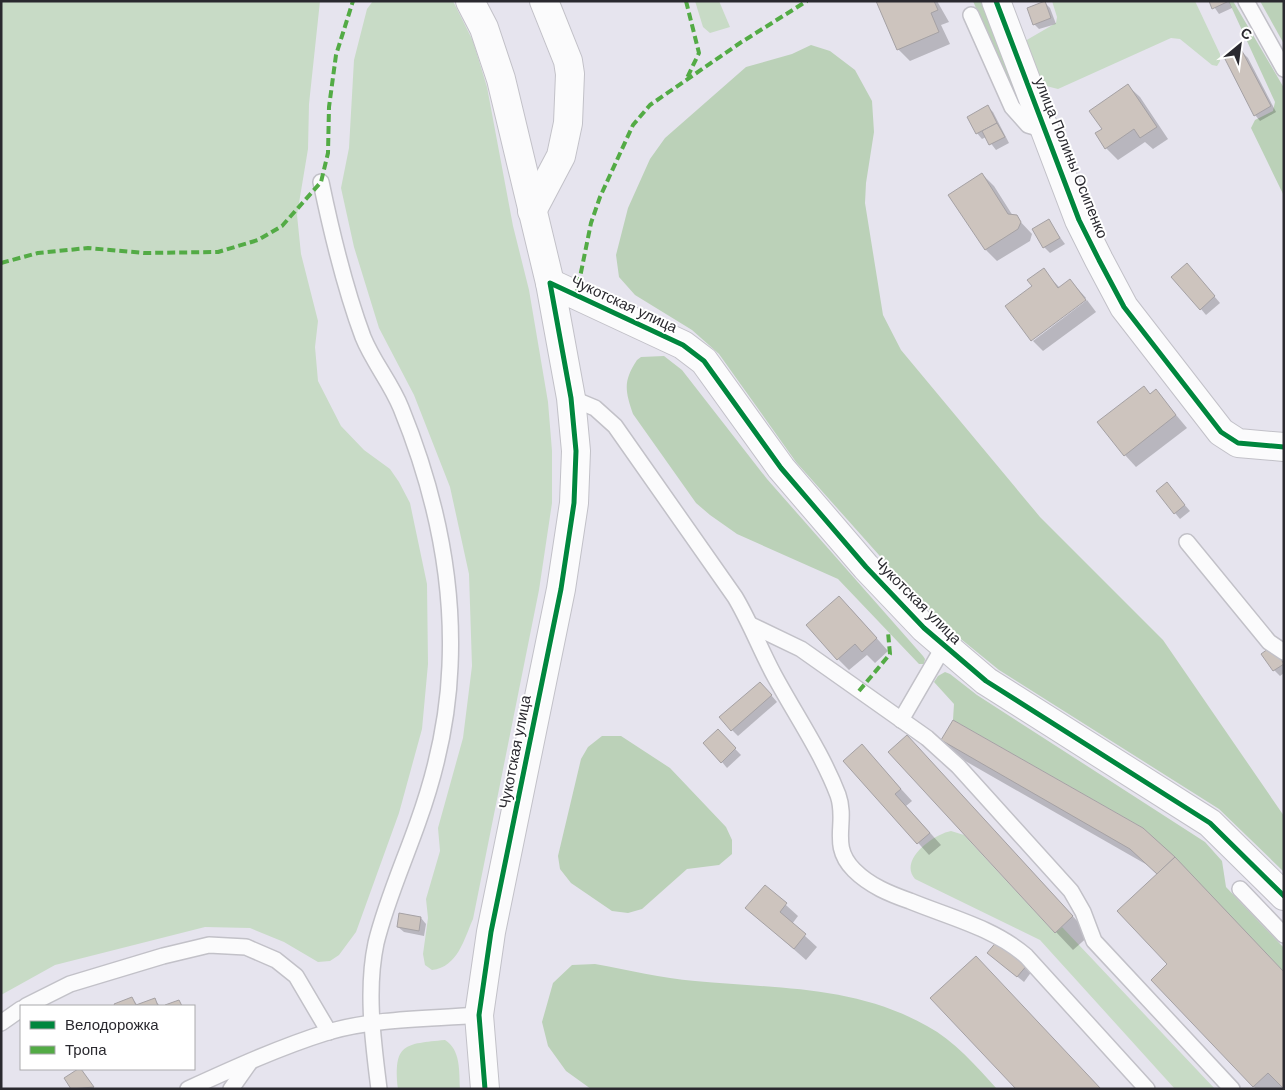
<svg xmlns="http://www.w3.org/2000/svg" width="1285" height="1090" viewBox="0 0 1285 1090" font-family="Arial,sans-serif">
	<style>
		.green { fill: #c8dbc6 }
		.forest { fill: #bbd1b8 }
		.shadow { fill: #0003 }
		.building { fill: #cdc4be; stroke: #a5a1a4 }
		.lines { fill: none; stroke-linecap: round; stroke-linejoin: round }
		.lane-casing { stroke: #c2c1c8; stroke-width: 18 }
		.street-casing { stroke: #c2c1c8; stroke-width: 30 }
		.lane { stroke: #fbfbfc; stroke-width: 15 }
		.street { stroke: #fbfbfc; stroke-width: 28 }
		.quiet { stroke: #53ab45; stroke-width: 4; stroke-dasharray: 8 4; stroke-linecap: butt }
		.cycleway-casing { stroke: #fff; stroke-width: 8 }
		.cycleway { stroke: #00873e; stroke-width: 5 }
		.labels { text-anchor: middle; stroke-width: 4; stroke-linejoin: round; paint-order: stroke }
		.street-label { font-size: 15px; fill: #2a292f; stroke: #fff }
	</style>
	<rect width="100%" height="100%" fill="#e6e4ee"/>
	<g class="green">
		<polygon points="1,1 320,1 309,104 308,149 297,215 301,254 318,321 315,347 318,381 341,426 364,450 390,469 399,482 410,503 427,584 428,664 422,729 399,813 356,932 339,955 330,961 318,962 284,942 250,928 205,927 55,965 1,995"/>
		<path d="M373,1H453L473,41L487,87L513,226L529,290L548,402L552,451V503L539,590L473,919C464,939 458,967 432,970L425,965L423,954L428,918L426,899L440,851L438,828L463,738L472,666L469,574L450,487L414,395L379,328L354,247L341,188L349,148L354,60L367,9Z"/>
		<polygon points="695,1 719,1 730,27 710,33 703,27"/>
		<polygon points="1052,1 1195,1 1220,54 1220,61 1217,66 1212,65 1180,39 1171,38 1058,89 1042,85 1025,41 1056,23 1057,17"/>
		<path d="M951,831L964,835L1055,933L1062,927L1215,1089H1175L1040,940L915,879C898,860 934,834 951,831Z"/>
		<path d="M445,1040C461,1050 459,1071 460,1089H398C393,1043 405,1044 445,1040Z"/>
	</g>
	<g class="forest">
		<polygon points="973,1 989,1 1033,117 1015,101"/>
		<polygon points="1233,1 1284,88 1284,196 1251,128 1255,120 1273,111 1275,102 1229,2"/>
		<polygon points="1260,1 1284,1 1284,44"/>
		<polygon points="811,45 830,51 855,70 872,101 874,132 866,183 865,203 883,315 901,350 1040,517 1163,640 1284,816 1284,872 1219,809 999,670 956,635 920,601 796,462 719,354 692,330 635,295 619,277 616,255 628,208 650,159 665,138 746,67 792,54"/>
		<path d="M664,356L682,370L767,479L923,656L925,659L924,664H919L838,579L737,534L710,515L696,503L633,414C625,391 623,381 637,360L641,357Z"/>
		<polygon points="945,672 950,674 977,695 1205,842 1222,861 1226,887 1284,948 1284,972 1143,828 953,720 954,704 934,682 938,676"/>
		<polygon points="602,736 621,736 670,768 726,827 732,840 732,854 719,865 687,869 642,909 628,913 612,911 571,883 560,869 558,856 581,759 588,747"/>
		<path d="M595,964C628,970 662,978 695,981C777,989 854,985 927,1026C955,1041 976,1066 997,1089H591L566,1071L548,1046L542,1022L553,983L572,965Z"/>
	</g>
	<g class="shadow">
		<polygon points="877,1 937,1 949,22 941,25 950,44 910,61 898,49"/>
		<polygon points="1210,1 1229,1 1232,8 1219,14"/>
		<polygon points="1045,3 1050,8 1056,24 1039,29 1034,24"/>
		<polygon points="1242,52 1248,58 1276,112 1260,121 1255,115"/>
		<polygon points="1128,86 1140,97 1168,139 1153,149 1145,142 1118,160 1106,148 1103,129"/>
		<polygon points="988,107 993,112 1009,143 996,150 986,137 982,139 977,133"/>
		<polygon points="982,174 994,186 1013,216 1016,217 1032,234 1030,241 997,261 986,250 950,195"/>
		<polygon points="1048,221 1065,244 1050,253 1044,247"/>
		<polygon points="1043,270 1060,288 1070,280 1086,298 1032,338 1033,287"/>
		<polygon points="1192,270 1220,303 1206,315 1201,309"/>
		<polygon points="1087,300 1096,312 1043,351 1033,341"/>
		<polygon points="1156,391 1187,428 1136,467 1125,455 1150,395"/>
		<polygon points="1172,490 1190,511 1180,519 1175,513"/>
		<polygon points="851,609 888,651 875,663 867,655 849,670 838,659"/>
		<polygon points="1277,654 1284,663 1284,673 1280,676 1274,670"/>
		<polygon points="766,689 777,702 738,736 732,730"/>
		<polygon points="718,731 741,755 727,768 722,762"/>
		<polygon points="943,740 1142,829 1284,1089 1256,1089 1152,980 1169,964 1158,874 1149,866 960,758"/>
		<polygon points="862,746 912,801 906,806 941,845 929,855 845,761"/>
		<polygon points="924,754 1090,935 1073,950 1056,932"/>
		<polygon points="765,886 798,916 792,924 817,947 806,960 747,908"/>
		<polygon points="421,918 426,924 424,936 404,932 398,927"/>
		<polygon points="998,942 1032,971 1024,982 988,953"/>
		<polygon points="132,998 138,1006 154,999 160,1006 116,1006 116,1005"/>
		<polygon points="80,1069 85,1075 95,1089 73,1089"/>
	</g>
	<g class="building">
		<polygon points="876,1 934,1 938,10 931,13 939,32 897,50"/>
		<polygon points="1045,1 1051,18 1033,25 1027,8"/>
		<polygon points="1209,1 1227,1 1227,2 1212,9"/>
		<polygon points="1242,51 1271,106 1254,116 1225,59"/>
		<polygon points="1128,84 1157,127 1140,138 1134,129 1105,149 1095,133 1102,129 1089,111"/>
		<polygon points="988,105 997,123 976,134 967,117"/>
		<polygon points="997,123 1005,137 989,145 982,131"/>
		<polygon points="982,173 1008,214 1017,215 1021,222 1018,229 985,250 948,195"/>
		<polygon points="1049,219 1060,238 1043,248 1032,229"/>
		<polygon points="1187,263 1215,296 1200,310 1171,277"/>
		<polygon points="1044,268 1058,288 1070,279 1086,300 1031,341 1005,306 1032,286 1027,280"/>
		<polygon points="1144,386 1150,394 1156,389 1176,415 1124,456 1097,422"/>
		<polygon points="1167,482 1185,505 1174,514 1156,491"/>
		<polygon points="839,596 877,638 862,652 855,644 837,660 806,625"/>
		<polygon points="1272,646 1284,664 1273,671 1261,654"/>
		<polygon points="760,682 772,695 731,731 719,717"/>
		<polygon points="953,720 1143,828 1175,857 1157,874 1130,849 941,740"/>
		<polygon points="718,729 736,748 721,763 703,743"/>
		<polygon points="907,735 1073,916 1055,933 888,752"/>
		<polygon points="862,744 901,789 895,794 930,833 917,844 843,761"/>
		<polygon points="1175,857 1284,972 1284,1089 1268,1073 1253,1087 1151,980 1167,964 1117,911"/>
		<polygon points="765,885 787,903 780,912 806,934 794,949 745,908"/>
		<polygon points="399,913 421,917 419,931 397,927"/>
		<polygon points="998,940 1028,964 1017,977 987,953"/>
		<polygon points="976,956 1101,1089 1016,1089 930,998"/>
		<polygon points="132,997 136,1005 155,998 158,1006 115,1006 114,1004"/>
		<polygon points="179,1000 182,1006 166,1006 165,1005"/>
		<polygon points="78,1069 81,1069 94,1087 71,1089 64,1078"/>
	</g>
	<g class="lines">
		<g class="lane-casing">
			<g id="lane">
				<polyline points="1246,1 1284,69"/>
				<polyline points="971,15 1012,107 1028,125 1045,130"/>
				<path d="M321,182C332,235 344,286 363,337C373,362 391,383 401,408C434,489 454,577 450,666C448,719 436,772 418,822C404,862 386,902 376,943C366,990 373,1041 379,1089"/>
				<path d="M571,398L595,408L615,426L735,597C750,622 760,649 774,675C795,714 822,753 838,795C848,823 829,845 854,870C870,886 890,894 910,901C949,917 994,928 1026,956L1147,1089"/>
				<polyline points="1187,542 1269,642 1284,652"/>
				<polyline points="751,625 801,649 927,738 958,766 1071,891 1083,912 1094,941 1232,1089"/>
				<polyline points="901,720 944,646"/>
				<polyline points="1240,889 1284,935"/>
				<polyline points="26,1006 70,984 163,956 209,945 246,947 276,960 296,976 329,1032"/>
				<polyline points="1,1023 21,1009"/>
				<path d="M188,1089C234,1068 280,1047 328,1032C376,1018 430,1019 479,1015"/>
				<polyline points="231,1089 250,1062"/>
			</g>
		</g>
		<g class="street-casing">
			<g id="street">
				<polyline points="470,1 484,28 501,79 550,283"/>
				<polyline points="996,1 1079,220 1099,260 1124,307 1221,432 1238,443 1284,447"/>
				<polyline points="532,211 561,156 568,123 570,74 568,61 544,1"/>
				<polyline points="485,1089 479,1015 491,932 561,589 574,503 576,451 571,398 550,283 683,345 704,361 781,468 866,567 924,628 986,681 1210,823 1284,896"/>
			</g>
		</g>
		<use href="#lane" class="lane"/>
		<use href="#street" class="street"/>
		<g class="quiet">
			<polyline points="686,1 699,53 686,80"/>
			<polyline points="1,263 38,253 88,248 144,253 218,252 258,240 282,226 321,182 328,153 329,107 336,55 353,1"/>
			<polyline points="576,297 591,223 600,197 633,125 650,105 740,43 807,1"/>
			<polyline points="859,691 890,654 888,632"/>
		</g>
		<g class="cycleway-casing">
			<g id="cycleway">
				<polyline points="996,1 1079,220 1099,260 1124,307 1221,432 1238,443 1284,447"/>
				<polyline points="485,1089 479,1015 491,932 561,589 574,503 576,451 571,398 550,283 683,345 704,361 781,468 866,567 924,628 986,681 1210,823 1284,896"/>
			</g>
		</g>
		<use href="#cycleway" class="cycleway"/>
	</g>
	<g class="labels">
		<g class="street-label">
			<text transform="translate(1071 158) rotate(68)" y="5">улица Полины Осипенко</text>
			<text transform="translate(624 304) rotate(25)" y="5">Чукотская улица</text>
			<text transform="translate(918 601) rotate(45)" y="5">Чукотская улица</text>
			<text transform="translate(515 752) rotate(-79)" y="5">Чукотская улица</text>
		</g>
	</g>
	<rect width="1285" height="1090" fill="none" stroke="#2a292f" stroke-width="5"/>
	<rect x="20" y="1005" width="175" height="65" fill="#ffffff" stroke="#aaa9ac"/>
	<rect x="30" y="1021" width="25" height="8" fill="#00873e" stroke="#aaa9ac"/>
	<text x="65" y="1030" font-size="15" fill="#2a292f">Велодорожка</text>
	<rect x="30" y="1046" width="25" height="8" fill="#53ab45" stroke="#aaa9ac"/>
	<text x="65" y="1055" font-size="15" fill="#2a292f">Тропа</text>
	<g transform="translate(1240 45) rotate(29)" stroke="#ffffff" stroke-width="4" paint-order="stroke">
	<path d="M0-4L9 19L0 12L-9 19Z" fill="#2a292f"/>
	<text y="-8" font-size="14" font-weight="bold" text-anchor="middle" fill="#2a292f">С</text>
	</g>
</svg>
